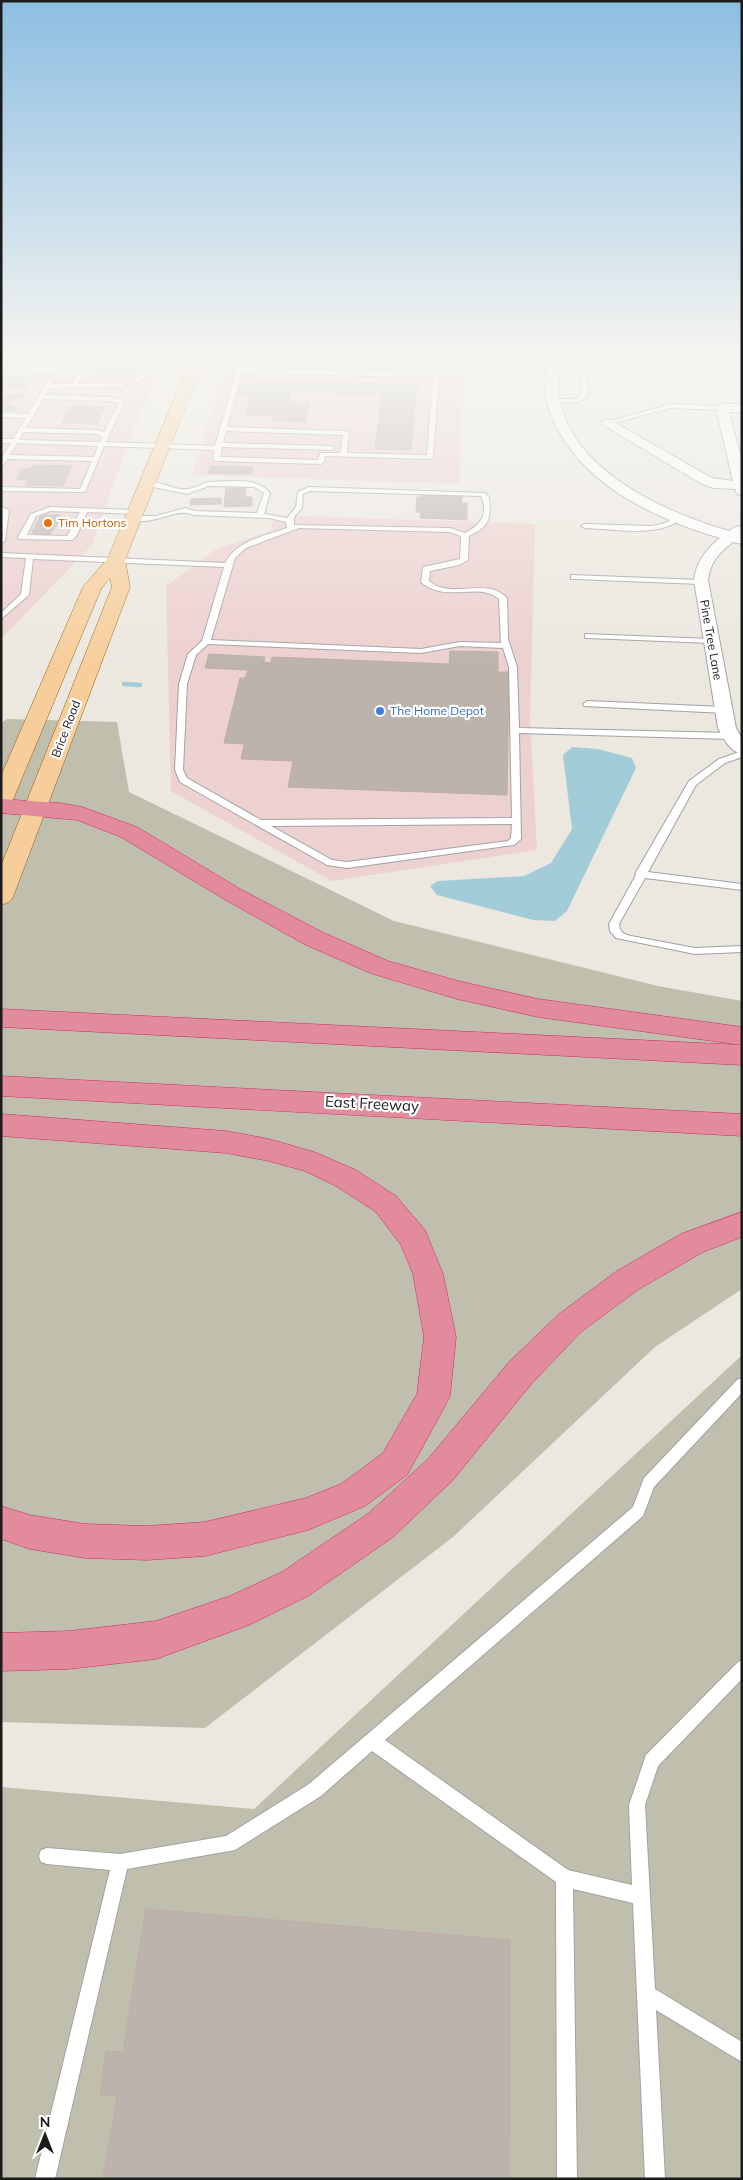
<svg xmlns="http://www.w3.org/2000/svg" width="743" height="2180" viewBox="0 0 743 2180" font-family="Mulish,sans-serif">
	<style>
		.commercial { fill: #edd0d0 }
		.construction { fill: #c0bfad }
		.water { fill: #a2cdd8 }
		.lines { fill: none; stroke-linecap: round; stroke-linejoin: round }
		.stream { stroke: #a2cdd8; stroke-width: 4.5 }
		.building { fill: #bcb3ad; stroke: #bdaea4 }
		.lane-casing { stroke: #a2a2a2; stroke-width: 2 }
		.street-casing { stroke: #a2a2a2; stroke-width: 2 }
		.primary-casing { stroke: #8a5d07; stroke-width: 1 }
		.highway-casing { stroke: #cc2c65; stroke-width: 1 }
		.lane { fill: #fff; fill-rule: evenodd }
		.street { fill: #fff; fill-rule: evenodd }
		.primary { fill: #f7ce9b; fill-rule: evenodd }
		.highway { fill: #e18b9c; fill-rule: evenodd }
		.food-dot { fill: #e8710a; stroke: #fff; stroke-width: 2 }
		.shop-dot { fill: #3f7fe0; stroke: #fff; stroke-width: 2 }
		.labels { text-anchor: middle; stroke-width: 4.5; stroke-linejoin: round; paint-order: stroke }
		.far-food-label { font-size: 12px; fill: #c56008; stroke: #fff; text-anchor: start }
		.far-street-label { font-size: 12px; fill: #1b1b1b; stroke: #fff }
		.far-shop-label { font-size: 12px; fill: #366cbe; stroke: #fff; text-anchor: start }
		.street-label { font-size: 15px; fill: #1b1b1b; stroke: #fff }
	</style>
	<rect width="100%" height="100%" fill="#ece8e0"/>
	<g class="commercial">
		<polygon points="1,358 164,358 129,441 92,545 1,639"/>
		<polygon points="227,362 464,366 459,484 192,475"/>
		<polygon points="274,515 535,524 530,719 537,850 332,881 171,791 166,586 216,549 270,531"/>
	</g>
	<g class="construction">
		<polygon points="7,719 117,722 129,792 394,921 658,986 742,1001 742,1289 655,1347 453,1537 205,1728 1,1722 1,723"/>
		<polygon points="742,1355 742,2179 1,2179 1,1787 254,1809"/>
	</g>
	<polygon class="water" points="572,747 598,749 632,758 636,768 567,911 555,921 533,920 437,895 430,886 438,881 524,876 551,863 572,829 563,755"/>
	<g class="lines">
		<polyline class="stream" points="124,684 140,685"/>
	</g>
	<g class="building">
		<polygon points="129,365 136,367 136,370 130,371 135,375 112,381 99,372"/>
		<polygon points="2,375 28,376 33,375 37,377 31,378 25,389 1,388"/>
		<polygon points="258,380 417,384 411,450 375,449 382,394 291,392 289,402 310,402 306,422 272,421 273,416 245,416 251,396 236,395 240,384 257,385"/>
		<polygon points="7,394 24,394 21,399 11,399 7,406 17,406 14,411 1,411 1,396 5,396"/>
		<polygon points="71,406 105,407 97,424 62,423"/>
		<polygon points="33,465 72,466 63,486 26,485 28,480 16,479 22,469 30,469"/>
		<polygon points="211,466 253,467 251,474 208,473"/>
		<polygon points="226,488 246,488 245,497 252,497 252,506 224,507"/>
		<polygon points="423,495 462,496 461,503 467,503 467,520 420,518 421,512 416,512 417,497 422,497"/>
		<polygon points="221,498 221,504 190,505 191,499"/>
		<polygon points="41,515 60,515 58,519 60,521 49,535 35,534 32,532"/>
		<polygon points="450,651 498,652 498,672 509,672 507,795 288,787 293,761 241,759 263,662 271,663 272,657 449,664"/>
		<polygon points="209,654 265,657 259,679 245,678 248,670 205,668"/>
		<polygon points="240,678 259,679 245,744 224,743"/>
		<polygon points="146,1909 510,1940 509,2179 103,2179 117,2096 100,2095 106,2051 123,2052"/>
	</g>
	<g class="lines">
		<g class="lane-casing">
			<g id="lane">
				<path d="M15,358L148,362L154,369L137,383L132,382L148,369L144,365L90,363L78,384L124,383L127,385L124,387L49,388L45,395L110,397L125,401L106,442L215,446L237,370L240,368L339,371L343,358H349L345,371L436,374L439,376L433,457L430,459L325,456L324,462L321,464L216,461L213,459L214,450L104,446L85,492L1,491V487L80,489L92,461L8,459L1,467V459L11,443H1V439H13L26,418L1,417V413L28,414L49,379L54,380L52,384H72L84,363L20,360L16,366L58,368L61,370L58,372L10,369ZM242,372L433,378L427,455L347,453L349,433L346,431L227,427ZM43,399L110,401L119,403L104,432L97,430L26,428ZM226,431L343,435L340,453H320L318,460L220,457L222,447L332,450L335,448L332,446L223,443ZM24,432L97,434L102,437L100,442L19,440ZM17,443L98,446L94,457L10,455Z"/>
				<path d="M583,358H589C585,371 590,385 586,398L575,403L550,402V400L552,399H574L581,396V369Z"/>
				<polygon points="671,404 722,406 725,408 722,410 671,408 606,425 603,423"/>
				<path d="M208,482C226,482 258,476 270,493L264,514L287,518L296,507L298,492L309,487L485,493L489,497C491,519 490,526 469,536L468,560L459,565L430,571L429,581C433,584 438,587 443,588C464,593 490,580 507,598L508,639L517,667L519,728L731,733L735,736L731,739L519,733L521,839L514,845L347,868L327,865L180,782L175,770L179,684L188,654L202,641L224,567L33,559L29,595L1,619V613L21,594L26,558L1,557V553L225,563C237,540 265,536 287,528L286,522L269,518L194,515C191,514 189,513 186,513C171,511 146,528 129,518L133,516H156L185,508L195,511L257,513L264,493L254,487L209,486L187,494L144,485C157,477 174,492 188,489C195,488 202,484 208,482ZM310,491L481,496C489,514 481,525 465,533L450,528L294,525V517L302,508L303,494ZM299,528L449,532L461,536L460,559L423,567L421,582C446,604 478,581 499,599L501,643L460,642L421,649L211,640L235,558L246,548ZM208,644L421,653L460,646L503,648L509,667L512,818L261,820L187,778L183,770L187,684L196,655ZM512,824L511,838L508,841L347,862L332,860L271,826Z"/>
				<polygon points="1,507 9,510 5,541 1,543"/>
				<path d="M50,507L136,510L139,512L136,514L87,512L77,535L72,540L19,539L18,537L31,514ZM51,511L80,512L67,536L27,535L36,516Z"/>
				<path d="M677,517L683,518C660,538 614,529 585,528L581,526L585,524L651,526L662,524Z"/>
				<polygon points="571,575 701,580 705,582 701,584 574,579 571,579"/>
				<polygon points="585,634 711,639 715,641 711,643 588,638 585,638"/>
				<polygon points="587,701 724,707 728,710 724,713 584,706 583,704"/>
				<path d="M742,751V757L725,763L696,785L648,872L742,884V890L645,878L619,924C620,932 623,934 631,936L695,948L742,946V952L695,954L616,938L610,931L609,924L636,875L635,874L689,781L719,759Z"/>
				<polygon points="742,1378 742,1393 654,1487 643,1516 385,1740 568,1870 632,1885 629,1805 646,1755 737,1663 742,1660 742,1679 658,1766 645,1805 655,1989 742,2042 742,2062 656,2010 665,2179 645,2179 633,1903 573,1889 577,2179 557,2179 556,1882 372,1751 321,1796 235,1850 127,1869 55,2179 35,2179 110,1870 47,1864 41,1862 39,1856 41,1850 47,1848 120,1854 226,1836 309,1784 633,1507 644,1478 737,1380"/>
			</g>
		</g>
		<g class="street-casing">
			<g id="street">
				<path d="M418,358H562C537,454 653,509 729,531L735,527L742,526V544L733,542C719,553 710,562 708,580L736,728L742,739V754C729,751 724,739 718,728L694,580C696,562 706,549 720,538C656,519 582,485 554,421C545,403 541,382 548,362H424Z"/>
				<polygon points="722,404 742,404 742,412 729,412 742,462 742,495 737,494 735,489 714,488 702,484 600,423 606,419 610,420 712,478 733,481 716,408"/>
			</g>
		</g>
		<g class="primary-casing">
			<polygon id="primary" points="191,358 205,358 125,560 130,587 13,897 9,902 1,905 1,866 112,587 110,578 101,589 12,802 9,807 1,809 1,776 83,587 108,558"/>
		</g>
		<g class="highway-casing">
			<g id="highway">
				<polygon points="1,799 60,803 82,807 137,827 240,889 322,932 388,961 458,981 538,999 742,1027 742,1045 538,1017 457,999 370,973 304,944 224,899 121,837 77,820 1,813"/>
				<polygon points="1,1009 742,1045 742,1065 1,1027"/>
				<polygon points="1,1076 742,1114 742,1136 1,1096"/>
				<polygon points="1,1114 226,1131 269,1139 314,1152 356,1170 396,1196 425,1230 443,1274 456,1337 450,1396 445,1406 407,1475 365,1506 308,1530 205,1556 147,1560 85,1558 30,1549 1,1539 1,1506 30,1515 85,1524 147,1526 205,1522 306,1498 341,1484 383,1453 417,1394 424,1337 413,1274 401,1245 376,1212 336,1186 305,1171 269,1161 226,1153 1,1136"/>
				<polygon points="742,1212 742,1237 703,1252 639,1289 581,1332 533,1382 452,1481 393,1537 308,1596 249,1625 156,1659 69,1669 1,1671 1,1633 69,1631 156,1621 230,1596 282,1572 369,1513 428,1459 509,1362 559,1314 617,1271 681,1234"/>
			</g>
		</g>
		<use href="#lane" class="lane"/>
		<use href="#street" class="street"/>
		<use href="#primary" class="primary"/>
		<use href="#highway" class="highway"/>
	</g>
	<linearGradient id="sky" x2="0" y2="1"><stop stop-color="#8cbee2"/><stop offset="0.54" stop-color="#f6f5f1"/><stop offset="1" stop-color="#f6f5f1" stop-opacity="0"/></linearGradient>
	<rect width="743" height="663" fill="url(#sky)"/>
	<circle class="food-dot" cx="48" cy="523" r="5"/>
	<circle class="shop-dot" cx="380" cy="711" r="5"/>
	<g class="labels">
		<g class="far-food-label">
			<text x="58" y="527">Tim Hortons</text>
		</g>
		<g class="far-street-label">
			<text transform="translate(711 640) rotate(80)" y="4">Pine Tree Lane</text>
			<text transform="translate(66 729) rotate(-69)" y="4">Brice Road</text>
		</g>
		<g class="far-shop-label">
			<text x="390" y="715">The Home Depot</text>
		</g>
		<g class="street-label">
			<text transform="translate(372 1104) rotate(3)" y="5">East Freeway</text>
		</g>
	</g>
	<rect width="743" height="2180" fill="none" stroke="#1b1b1b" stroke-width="5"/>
	<g transform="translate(45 2135)" stroke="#ffffff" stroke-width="4" paint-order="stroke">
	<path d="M0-4L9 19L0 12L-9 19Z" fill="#1b1b1b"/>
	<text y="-8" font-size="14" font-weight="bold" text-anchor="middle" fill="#1b1b1b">N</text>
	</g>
</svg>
